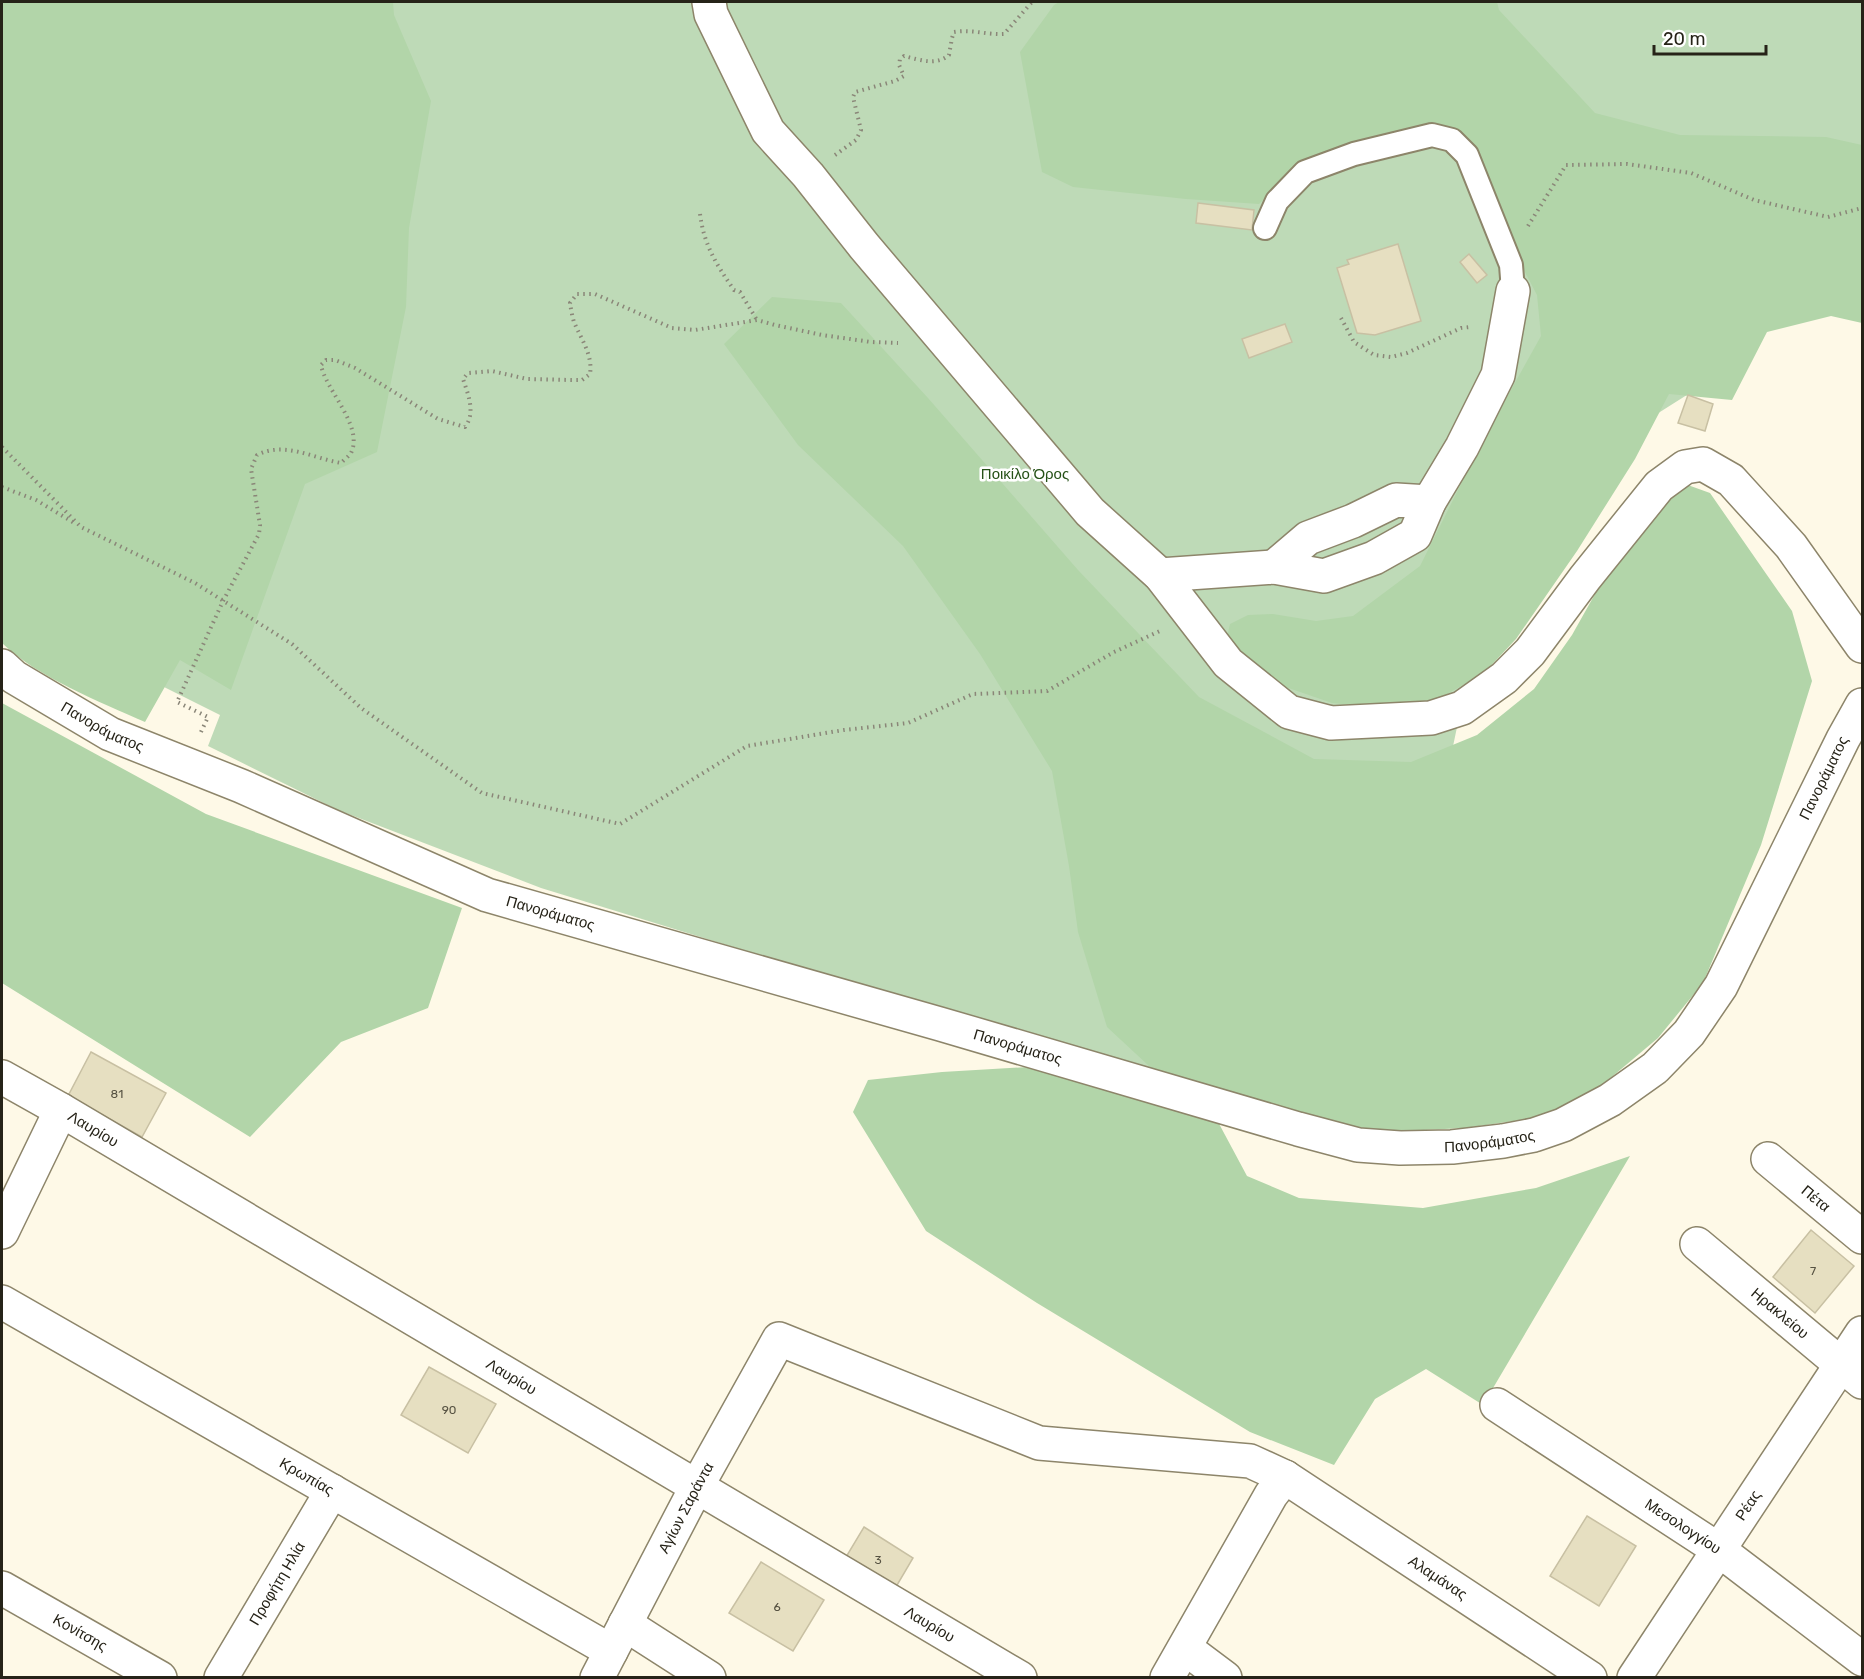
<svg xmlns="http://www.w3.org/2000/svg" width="1864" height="1679" viewBox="0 0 1864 1679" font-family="Rubik,sans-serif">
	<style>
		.green { fill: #bedab7 }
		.forest { fill: #b2d5a9 }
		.building { fill: #e6dfc1; stroke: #c8c0a3; stroke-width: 1.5 }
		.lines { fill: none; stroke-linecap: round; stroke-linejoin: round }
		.service-casing { stroke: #8d856a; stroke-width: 26 }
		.minor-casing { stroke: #8d856a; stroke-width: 36 }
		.path { stroke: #8a8678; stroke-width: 4; stroke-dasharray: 1.5 4.5; stroke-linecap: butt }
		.service { stroke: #fff; stroke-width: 22 }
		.minor { stroke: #fff; stroke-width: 33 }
		.labels { text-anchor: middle; stroke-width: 5; stroke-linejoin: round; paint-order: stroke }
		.number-label { font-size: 12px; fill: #565242 }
		.park-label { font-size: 15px; fill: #255117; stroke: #fff }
		.street-label { font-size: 15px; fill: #262318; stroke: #fff }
	</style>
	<rect width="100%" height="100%" fill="#fef9e7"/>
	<polygon class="green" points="2,2 1862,2 1862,307 1783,304 1690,393 1502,512 1383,1081 1163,1079 541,888 338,810 208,746 220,715 2,606"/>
	<g class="forest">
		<path d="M2,2H393L394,15L431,101L409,228L406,307L377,452L305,484L231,690L180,660L145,722C100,702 37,677 2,643Z"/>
		<polygon points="1059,2 1497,2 1499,10 1595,113 1680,135 1826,137 1862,145 1862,323 1831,316 1767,332 1732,400 1669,394 1635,459 1577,551 1516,639 1484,673 1440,698 1382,708 1332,703 1271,682 1236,660 1227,637 1230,624 1248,615 1273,614 1316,621 1353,616 1420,566 1483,440 1541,336 1537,295 1508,240 1467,140 1436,123 1337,152 1277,187 1259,204 1186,199 1073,187 1042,172 1020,52 1054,5"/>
		<polygon points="772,297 841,303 928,398 1078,570 1199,697 1314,759 1411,762 1477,735 1534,689 1572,635 1622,546 1685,484 1710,493 1792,611 1812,681 1761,845 1703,983 1658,1038 1601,1086 1541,1117 1465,1128 1383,1132 1314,1122 1163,1079 1107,1027 1078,932 1069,866 1052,771 980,654 903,546 798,445 724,344"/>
		<polygon points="2,703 206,814 462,908 428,1008 341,1042 250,1137 2,983"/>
		<polygon points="1028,1067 1217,1120 1247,1176 1299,1198 1423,1208 1536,1188 1630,1156 1483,1405 1426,1369 1375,1399 1334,1465 1250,1432 1037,1303 926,1231 853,1112 868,1080 942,1072"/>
	</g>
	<g class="building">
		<polygon points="1198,203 1254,210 1252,230 1196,223"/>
		<polygon points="1398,244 1421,321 1375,335 1357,333 1337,268 1349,264 1347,260"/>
		<polygon points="1469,254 1487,275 1477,283 1460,262"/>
		<polygon points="1285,324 1292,342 1249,358 1242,339"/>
		<polygon points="1688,395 1713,404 1705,431 1678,423"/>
		<polygon points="91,1052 166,1093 142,1137 68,1096"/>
		<polygon points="1811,1230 1854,1266 1815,1313 1773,1277"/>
		<polygon points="429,1367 496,1404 468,1453 401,1415"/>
		<polygon points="1587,1516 1636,1546 1599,1606 1550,1576"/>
		<polygon points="864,1527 913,1558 893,1592 843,1562"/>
		<polygon points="761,1562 824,1600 793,1651 729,1613"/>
	</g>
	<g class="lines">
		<g class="service-casing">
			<polyline id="service" points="1265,228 1277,201 1305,172 1354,154 1432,135 1452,140 1467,155 1511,265 1513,291"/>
		</g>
		<g class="minor-casing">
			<g id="minor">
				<polyline points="709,2 711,14 768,131 808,175 864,246 1090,512 1160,575 1228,663 1289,712 1331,723 1431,718 1462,708 1504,678 1530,652 1585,578 1659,486 1685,467 1703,464 1731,480 1791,546 1862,646"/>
				<polyline points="1274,567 1308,538 1353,521 1396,500 1429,502"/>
				<polyline points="1160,575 1274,567 1324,576 1374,558 1415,535 1429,502 1462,447 1498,375 1513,291"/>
				<path id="s1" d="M2,666L14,677L110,734L241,786L487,895L940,1024L1298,1129L1358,1145L1400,1148L1452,1147L1503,1141L1534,1135L1563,1125L1610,1100L1655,1068L1689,1033L1721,986L1843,739L1862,705"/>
				<path id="s2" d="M2,1077L61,1110L1020,1678"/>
				<path id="s3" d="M1768,1159L1862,1237"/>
				<polyline points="2,1232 61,1110"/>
				<path id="s4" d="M1697,1244L1862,1382"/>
				<path id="s5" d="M2,1302L611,1651"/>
				<path id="s6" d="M1497,1405L1719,1550L1862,1659"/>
				<path id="s7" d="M2,1588L160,1678"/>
				<polyline points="625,1624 709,1678"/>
				<polyline points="1185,1648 1225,1678"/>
				<path id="s8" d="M221,1678L332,1491"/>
				<path id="s9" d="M597,1678L697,1486L779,1339L1039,1443L1250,1461L1285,1477L1590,1678"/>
				<polyline points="1167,1678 1271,1495 1285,1477"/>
				<path id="s10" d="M1634,1678L1862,1333"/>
			</g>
		</g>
		<g class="path">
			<path d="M835,155L856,140L861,130L853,97L855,92L895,81L904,76L899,65L900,59L904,56C920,60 936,66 949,55L952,38L954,32C971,29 987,35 1004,34L1032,2"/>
			<path d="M700,214C704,245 716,264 734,290L740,292L757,320"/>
			<polyline points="1528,226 1566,165 1627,164 1691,173 1754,200 1828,217 1862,208"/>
			<polyline points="1341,318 1354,342 1374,355 1391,357 1407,353 1461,328 1470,327"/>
			<polyline points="2,447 81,527 195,583 292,644 361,708 482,793 620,824 747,746 844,730 908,723 973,694 1047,691 1114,652 1160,631"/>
			<polyline points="2,487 36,500 76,524"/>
			<path d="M201,732L208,717L177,702L223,601L259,534L260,525L251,469L257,455C285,441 312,458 341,463C344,460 349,456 351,453C364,426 326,391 321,365L326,360H335L355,368L438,419L465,427C476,413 468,394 463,379L468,373L492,371L527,379L571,380H582L590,374C593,355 581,339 574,322C572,316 571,309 570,303L577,294H595L672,328L695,330L757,320L775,325L822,335L871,342L898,343"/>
		</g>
		<use href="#service" class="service"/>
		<use href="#minor" class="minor"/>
	</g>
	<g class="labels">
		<g class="number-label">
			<text x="117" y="1098">81</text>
			<text x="1813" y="1275">7</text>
			<text x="449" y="1414">90</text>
			<text x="878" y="1564">3</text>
			<text x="777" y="1611">6</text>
		</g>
		<g class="park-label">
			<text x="1025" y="479">Ποικίλο Όρος</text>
		</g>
		<g class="street-label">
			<text dy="5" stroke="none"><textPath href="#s1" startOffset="118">Πανοράματος</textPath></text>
			<text dy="5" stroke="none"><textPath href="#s1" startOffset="2098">Πανοράματος</textPath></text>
			<text dy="5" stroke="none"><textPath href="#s1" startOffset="604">Πανοράματος</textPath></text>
			<text dy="5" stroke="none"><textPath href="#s1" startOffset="1090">Πανοράματος</textPath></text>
			<text dy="5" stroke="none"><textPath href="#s2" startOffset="105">Λαυρίου</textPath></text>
			<text dy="5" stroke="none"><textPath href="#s1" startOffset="1576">Πανοράματος</textPath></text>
			<text dy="5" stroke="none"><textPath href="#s3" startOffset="62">Πέτα</textPath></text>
			<text dy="5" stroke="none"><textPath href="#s4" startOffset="108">Ηρακλείου</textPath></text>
			<text dy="5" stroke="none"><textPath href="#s2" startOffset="591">Λαυρίου</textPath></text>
			<text dy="5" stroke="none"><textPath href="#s5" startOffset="351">Κρωπίας</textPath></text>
			<text dy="5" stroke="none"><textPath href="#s10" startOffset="207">Ρέας</textPath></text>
			<text dy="5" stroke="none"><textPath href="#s9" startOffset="192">Αγίων Σαράντα</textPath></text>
			<text dy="5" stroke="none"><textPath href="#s6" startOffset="222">Μεσολογγίου</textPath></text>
			<text dy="5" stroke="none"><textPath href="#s9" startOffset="1098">Αλαμάνας</textPath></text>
			<text dy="5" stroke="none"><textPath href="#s8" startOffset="110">Προφήτη Ηλία</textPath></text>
			<text dy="5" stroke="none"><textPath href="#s2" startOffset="1077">Λαυρίου</textPath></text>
			<text dy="5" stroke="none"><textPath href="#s7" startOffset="90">Κονίτσης</textPath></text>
		</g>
	</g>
	<rect width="1864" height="1679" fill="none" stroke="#262318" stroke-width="6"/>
	<path d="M1654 45v9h112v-9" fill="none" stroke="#262318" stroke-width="3"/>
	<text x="1663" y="45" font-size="18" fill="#262318" stroke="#ffffff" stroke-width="4.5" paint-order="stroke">20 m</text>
</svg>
